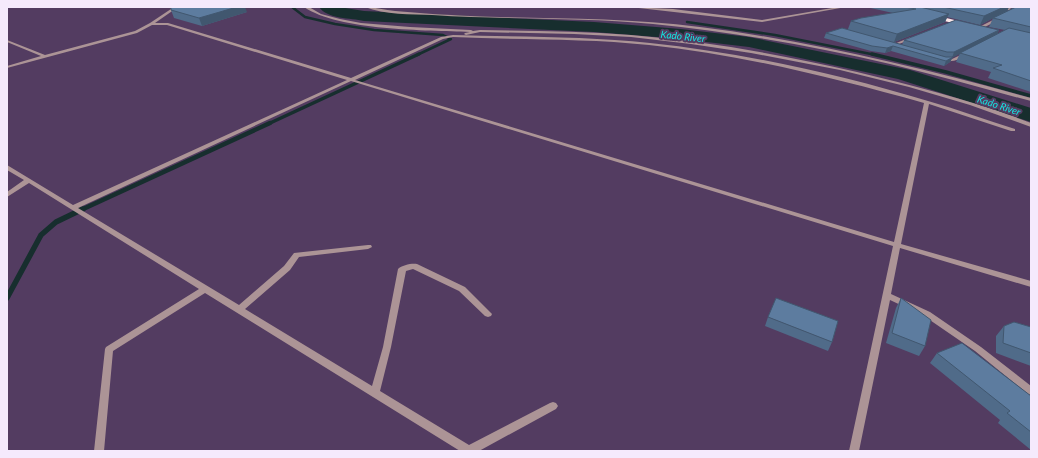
<svg xmlns="http://www.w3.org/2000/svg" width="1038" height="458" viewBox="0 0 1038 458" font-family="Lato,sans-serif">
	<style>
		.lines { fill: none; stroke-linecap: round; stroke-linejoin: round }
		.stream-far3 { stroke: #172e2e; stroke-width: 2.5 }
		.stream-far2 { stroke: #172e2e; stroke-width: 3.5 }
		.stream-far1 { stroke: #172e2e; stroke-width: 4.5 }
		.stream { stroke: #172e2e; stroke-width: 5.5 }
		.river { fill: #172e2e; fill-rule: evenodd }
		.minor { fill: #ac9496; fill-rule: evenodd }
		.major { fill: #fce8e9; fill-rule: evenodd }
		.wall { fill: #506b89; fill-rule: evenodd }
		.shaded-wall { fill: #41576f }
		.building { fill: #5d7c9f; stroke: #41576f }
		.labels { text-anchor: middle; stroke-width: 4; stroke-linejoin: round; paint-order: stroke }
		.far-water-label { font-size: 10px; font-style: italic; fill: #13e6e1; stroke: #533c61 }
	</style>
	<rect width="100%" height="100%" fill="#533c61"/>
	<g class="lines">
		<g class="stream-far3">
			<polyline points="292,7 305,17 335,24 374,30 443,35 451,39 417,55"/>
			<polyline points="687,22 775,35 876,55"/>
		</g>
		<g class="stream-far2">
			<polyline points="872,54 946,72 1031,96"/>
			<polyline points="268,124 419,54"/>
		</g>
		<polyline class="stream-far1" points="81,210 270,123"/>
		<polyline class="stream" points="7,298 41,235 56,222 83,209"/>
		<path class="river" d="M319,7H339L364,11L594,22L681,29L749,37L910,70L1031,108V122L898,79L749,47L681,39L594,32L364,21C351,18 327,19 319,7Z"/>
		<g class="minor">
			<path d="M174,7H178L155,23H168L351,78L441,37L453,35C518,37 585,36 650,43C744,53 838,74 928,101C957,109 986,120 1015,129V131H1011L929,104L901,244L1031,281V287L900,248L891,294L930,312L981,347L1031,386V395L1028,394L975,351L924,316L890,300L859,451H849L893,246L351,81L78,208L239,305L284,266L294,253L368,245H371L372,247L368,249L299,257L290,270L245,309L372,386L383,347L398,269C402,265 412,263 417,264L465,287L492,314L491,316L488,317L485,316L459,291L413,269L406,271L391,347L380,391L469,445L550,403L553,402L556,403L558,406L556,409L479,451H460L205,293L113,351L104,451H94L105,349L106,347L199,289L29,183L7,197V192L24,180L7,170V165L73,205L347,80L167,25H152L137,33L7,68V66L41,56L7,42V40L45,55L135,31L150,23ZM453,37C518,40 584,38 649,45C743,55 834,78 924,103L894,242L355,80L443,39Z"/>
			<path d="M304,7H309L321,14L340,19L361,23L410,27L471,30L473,31L480,30C530,31 581,31 631,35C707,41 783,55 857,72C916,86 974,101 1031,123V127L970,105L909,87L840,70L751,53L691,44L631,37L574,34L480,32L466,35L464,34L465,33L470,32C427,30 339,31 304,7Z"/>
			<path d="M365,7C375,7 385,10 395,11C420,13 445,15 470,16C547,19 624,17 700,27C812,41 922,68 1031,98V101C984,89 937,75 890,64C812,46 733,32 653,24C579,17 506,20 432,15C412,14 384,15 365,7Z"/>
			<polygon points="630,7 673,9 762,20 838,7 846,7 762,22"/>
			<polygon points="1006,7 1010,7 1012,13 981,29 979,29 979,27 1009,12"/>
			<polygon points="911,37 914,38 894,46 888,44 890,43 894,44"/>
			<path d="M965,53L968,54C960,60 949,64 940,59L942,58L952,59Z"/>
		</g>
		<polygon class="major" points="934,15 967,23 968,24 965,26 932,18 931,17"/>
	</g>
	<g class="wall">
		<path d="M866,7H1009L1007,11L1012,9L1011,7H1031V92L988,78L991,72L956,62L960,53L952,57H953L950,62L944,66L891,51L885,53L871,51L824,38L826,33L848,29L851,21L893,13ZM947,17L980,25L993,18L989,27L1005,30L997,34L999,30L904,40L902,45L894,42L945,22Z"/>
		<polygon points="171,10 247,12 202,26 174,18"/>
		<polygon points="901,298 925,346 919,356 886,343 896,308"/>
		<polygon points="768,317 832,342 828,351 765,326"/>
		<polygon points="1004,326 1031,327 1031,366 996,353 996,336"/>
		<polygon points="937,353 1031,396 1031,450 998,423 1000,420 930,363"/>
	</g>
	<g class="shaded-wall">
		<polygon points="237,7 245,7 247,12 202,26 199,18"/>
		<polygon points="1004,7 1009,7 1007,11 980,25 984,16"/>
		<polygon points="949,14 945,22 894,42 897,34"/>
		<polygon points="999,30 997,35 952,58 954,52"/>
		<polygon points="893,46 891,51 885,53 887,48"/>
		<polygon points="953,57 950,62 944,66 946,61"/>
	</g>
	<g class="building">
		<polygon points="171,7 237,7 199,18 171,10"/>
		<polygon points="905,7 920,7 949,14 897,34 851,21 861,18 916,9"/>
		<polygon points="943,7 1004,7 984,16"/>
		<polygon points="1016,7 1031,7 1031,27 993,18"/>
		<polygon points="956,20 999,30 954,52 947,52 904,40"/>
		<polygon points="842,28 946,57 953,57 946,61 893,46 887,48 872,46 826,33"/>
		<polygon points="1009,28 1031,33 1031,81 993,68 1002,65 960,53"/>
		<polygon points="776,298 838,321 832,342 768,317"/>
		<polygon points="901,298 931,320 925,346 892,333"/>
		<polygon points="1014,322 1031,327 1031,353 1003,343 1004,326"/>
		<polygon points="962,343 1031,396 1031,432 1007,413 1010,411 937,353"/>
	</g>
	<g class="labels">
		<g class="far-water-label">
			<text transform="translate(683 36) rotate(6)" y="4">Kado River</text>
			<text transform="translate(999 105) rotate(18)" y="4">Kado River</text>
		</g>
	</g>
	<rect width="1038" height="458" fill="none" stroke="#f5eafc" stroke-width="16"/>
</svg>
